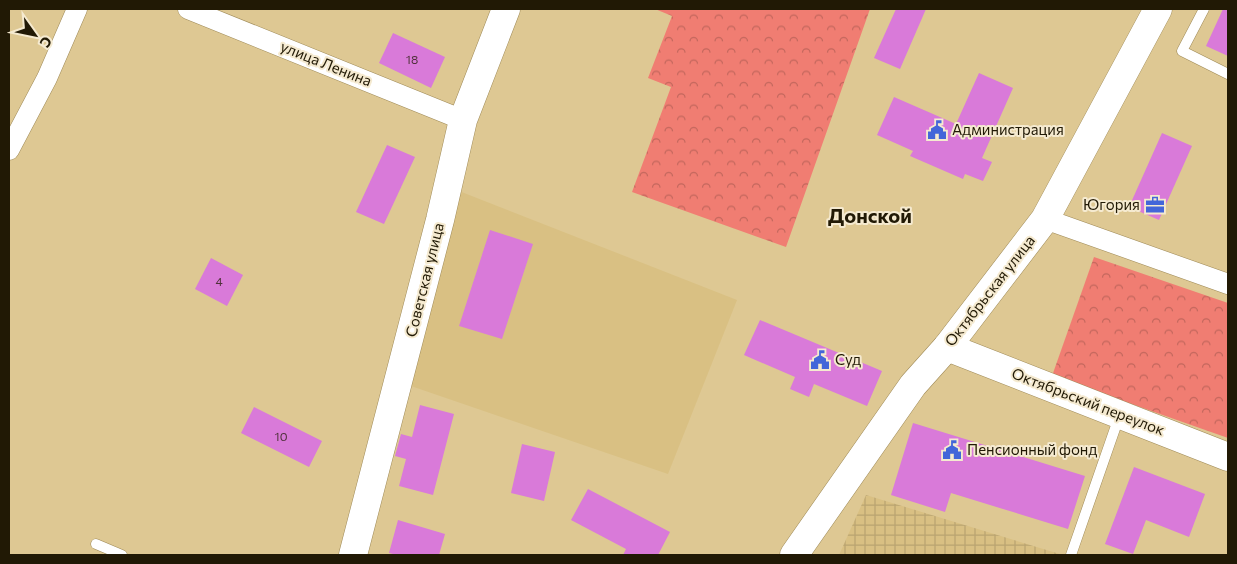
<svg xmlns="http://www.w3.org/2000/svg" width="1237" height="564" viewBox="0 0 1237 564" font-family="Commissioner,sans-serif">
	<style>
		.built { fill: #d9c083 }
		.industrial { fill: url(#industrial-grid) }
		.park { fill: url(#park-crowns) }
		.building { fill: #d97ad9 }
		.lines { fill: none; stroke-linecap: round; stroke-linejoin: round }
		.lane-casing { stroke: #9f8a57; stroke-width: 11 }
		.street-casing { stroke: #9f8a57; stroke-width: 21 }
		.secondary-casing { stroke: #9f8a57; stroke-width: 29 }
		.lane { stroke: #fff; stroke-width: 10 }
		.street { stroke: #fff; stroke-width: 20 }
		.secondary { stroke: #fff; stroke-width: 28 }
		.labels { text-anchor: middle; stroke-width: 4; stroke-linejoin: round; paint-order: stroke }
		.number-label { font-size: 12px; fill: #4f313a }
		.street-label { font-size: 15px; fill: #211905; stroke: #f5ead0 }
		.poi-label { font-size: 15px; fill: #211905; stroke: #f5ead0; text-anchor: start }
		.district-label { font-size: 20px; font-weight: bold; fill: #211905; stroke: #f5ead0 }
	</style>
	<defs>
		<pattern id="industrial-grid" width="8" height="8" patternUnits="userSpaceOnUse" patternTransform="scale(1.25)"><rect width="8" height="8" fill="#d9c083"/><path d="M0 4h8M4 0v8" fill="none" stroke="#baa470"/></pattern>
		<pattern id="park-crowns" width="20" height="18" patternUnits="userSpaceOnUse" patternTransform="scale(1.25)"><rect width="20" height="18" fill="#f07d72"/><path d="M2 6a3 3 0 1 1 6 0M12 15a3 3 0 1 1 6 0" fill="none" stroke="#c2665c"/></pattern>
	</defs>
	<rect width="100%" height="100%" fill="#dec893"/>
	<polygon class="built" points="459,191 737,300 668,474 408,385"/>
	<polygon class="industrial" points="866,495 1063,555 839,555"/>
	<g class="park">
		<polygon points="655,9 870,9 786,247 632,192 671,87 648,78 672,16"/>
		<polygon points="1094,257 1228,303 1228,438 1052,376"/>
	</g>
	<g class="building">
		<polygon points="896,9 926,9 900,69 874,58"/>
		<polygon points="1223,9 1228,9 1228,56 1206,46"/>
		<polygon points="393,33 445,57 431,88 379,63"/>
		<polygon points="979,73 1013,88 982,158 992,162 983,181 965,174 963,179 910,156 913,151 877,135 894,97 956,124"/>
		<polygon points="1162,133 1192,146 1159,220 1129,207"/>
		<polygon points="387,145 415,157 384,224 356,212"/>
		<polygon points="490,230 533,244 502,339 459,326"/>
		<polygon points="211,258 243,275 227,306 195,289"/>
		<polygon points="760,320 882,371 867,406 814,384 809,397 790,389 795,377 744,355"/>
		<polygon points="420,405 454,414 433,495 399,486 406,459 395,456 401,434 412,437"/>
		<polygon points="254,407 322,441 309,467 241,433"/>
		<polygon points="913,423 1085,476 1068,529 951,493 945,512 891,495"/>
		<polygon points="522,444 555,452 544,501 511,493"/>
		<polygon points="1134,467 1205,494 1189,537 1146,520 1133,554 1105,544"/>
		<polygon points="588,489 670,532 658,555 623,555 626,549 571,520"/>
		<polygon points="398,520 445,534 439,555 397,555 389,553"/>
	</g>
	<g class="lines">
		<g class="lane-casing">
			<g id="lane">
				<polyline points="1204,9 1182,51 1228,74"/>
				<polyline points="96,544 122,555"/>
				<polyline points="1071,555 1119,417"/>
			</g>
		</g>
		<g class="street-casing">
			<g id="street">
				<polyline points="188,9 463,120"/>
				<polyline points="9,150 47,78 77,9"/>
				<polyline points="1045,219 1228,284"/>
			</g>
		</g>
		<g class="secondary-casing">
			<g id="secondary">
				<polyline points="947,347 1228,457"/>
				<polyline points="353,555 440,220 463,120 506,9"/>
				<polyline points="794,555 913,385 947,347 1045,219 1158,9"/>
			</g>
		</g>
		<use href="#lane" class="lane"/>
		<use href="#street" class="street"/>
		<use href="#secondary" class="secondary"/>
	</g>
	<defs>
		<g id="civic-bare" transform="scale(1.5)"><path d="M-.6-6.5H3V-4.5H.6V-3L4-1V1h2V6H-6V1h2V-1L-.6-3ZM-1.2 2.5V6h2.4V2.5Z" fill="#4366d9" stroke="#f5ead0" stroke-width="2.5" paint-order="stroke"/></g>
		<g id="office-bare" transform="scale(1.5)"><path d="M-6-3h4V-5.5h4V-3h4V5H-6ZM-1-4.5V-3h2v-1.5ZM-6 0V1H6V0Z" fill="#4366d9" stroke="#f5ead0" stroke-width="2.5" paint-order="stroke"/></g>
	</defs>
	<g fill-rule="evenodd">
		<use href="#civic-bare" x="937" y="130"/>
		<use href="#office-bare" x="1155" y="205"/>
		<use href="#civic-bare" x="820" y="360"/>
		<use href="#civic-bare" x="952" y="450"/>
	</g>
	<g class="labels">
		<g class="number-label">
			<text x="412" y="64">18</text>
			<text x="219" y="286">4</text>
			<text x="281" y="441">10</text>
		</g>
		<g class="street-label">
			<text transform="translate(326 64) rotate(22)" y="5">улица Ленина</text>
			<text transform="translate(425 280) rotate(-76)" y="5">Советская улица</text>
			<text transform="translate(990 291) rotate(-52)" y="5">Октябрьская улица</text>
			<text transform="translate(1088 402) rotate(21)" y="5">Октябрьский переулок</text>
		</g>
		<g class="poi-label">
			<text x="952" y="135">Администрация</text>
			<text x="1140" y="210" text-anchor="end">Югория</text>
			<text x="835" y="365">Суд</text>
			<text x="967" y="455">Пенсионный фонд</text>
		</g>
		<g class="district-label">
			<text x="870" y="223">Донской</text>
		</g>
	</g>
	<rect width="1237" height="564" fill="none" stroke="#211905" stroke-width="20"/>
	<g transform="translate(35 35) rotate(123)" stroke="#f5ead0" stroke-width="4" paint-order="stroke">
	<path d="M0-4L9 19L0 12L-9 19Z" fill="#211905"/>
	<text y="-8" font-size="14" font-weight="bold" text-anchor="middle" fill="#211905">С</text>
	</g>
</svg>
